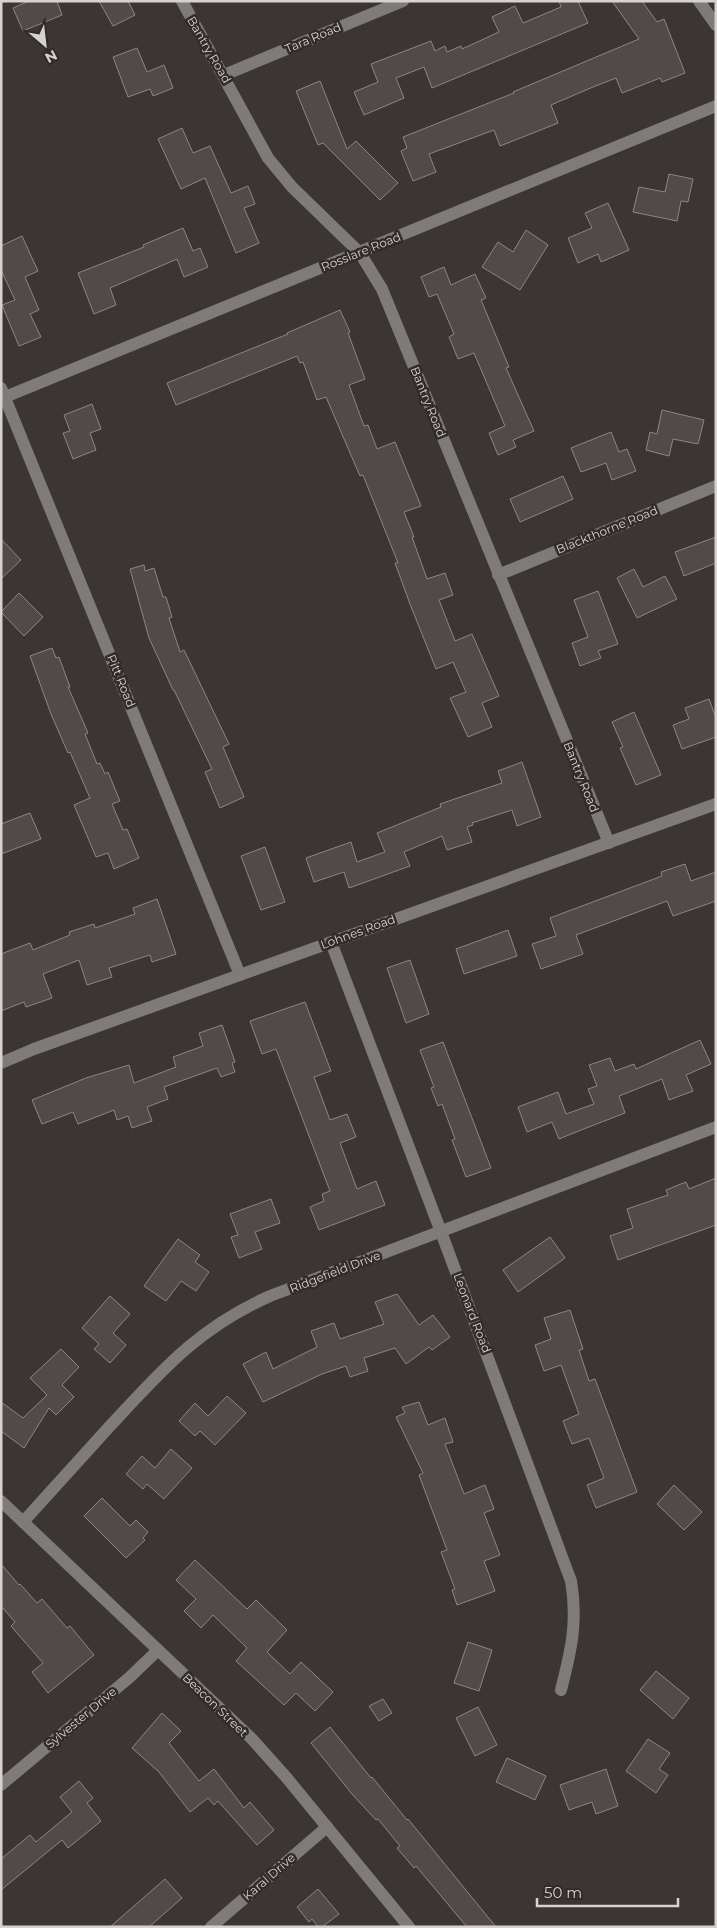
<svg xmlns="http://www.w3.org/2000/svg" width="717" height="1928" viewBox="0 0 717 1928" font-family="Montserrat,sans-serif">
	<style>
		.building { fill: #524a4a; stroke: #8e8585 }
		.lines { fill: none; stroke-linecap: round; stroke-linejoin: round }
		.minor { stroke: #7f7b7b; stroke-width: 12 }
		.labels { text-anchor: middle; stroke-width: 5; stroke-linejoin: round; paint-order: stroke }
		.street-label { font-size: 12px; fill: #d7d2d2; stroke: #322b2b }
	</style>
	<rect width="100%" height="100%" fill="#3c3535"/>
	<g class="building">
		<polygon points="29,1 57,1 62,15 23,31 13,8"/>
		<polygon points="99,1 128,1 135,15 113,26"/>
		<polygon points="559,1 578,1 588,23 432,88 424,67 396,78 404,98 364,115 354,92 378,82 371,64 431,41 435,51 445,46 447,52 461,46 462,49 499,32 492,17 515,6 523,23 561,7"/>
		<polygon points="612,1 642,1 657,22 664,19 685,73 662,82 660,78 622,93 616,78 593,87 551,105 558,123 523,137 500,146 494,130 429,154 436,172 413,181 401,151 407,148 403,137 514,93 513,92 639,39"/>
		<polygon points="137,48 147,72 164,65 173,88 153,96 150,89 128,97 113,57"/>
		<polygon points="320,81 347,149 356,141 398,183 380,200 323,143 318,145 296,91"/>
		<polygon points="182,128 193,153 210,146 231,193 248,186 255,204 244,208 259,243 236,253 205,178 181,189 158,139"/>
		<polygon points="669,174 693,179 688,202 681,201 677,221 633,212 639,187 665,192"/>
		<polygon points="608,203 629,250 601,262 598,254 578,263 568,238 592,228 585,213"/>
		<polygon points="183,228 193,251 200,248 208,267 184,277 177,259 110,288 116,305 94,314 78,273 144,247 143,245"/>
		<polygon points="526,230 548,245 520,290 482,267 498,242 513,252"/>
		<polygon points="22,236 38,271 25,277 39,310 30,314 41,337 19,346 2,305 15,300 1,270 1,246"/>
		<polygon points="444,267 451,285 475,274 486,298 481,300 509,367 506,368 534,431 513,440 516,447 498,455 489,433 505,426 474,353 458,359 449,337 454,334 437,294 429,297 421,277"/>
		<polygon points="340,310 350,332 348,333 365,379 349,385 364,426 368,425 377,449 395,442 421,506 404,512 414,537 412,537 427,579 445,573 453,595 439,600 455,641 472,634 499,696 482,703 492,727 468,737 450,698 466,692 453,662 436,669 410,604 395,563 398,563 363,475 360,476 326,397 317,400 303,362 300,363 297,356 176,405 167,383 288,334 287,333"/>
		<polygon points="92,404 101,429 90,433 96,450 73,459 63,433 70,431 64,415"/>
		<polygon points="662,410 704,420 698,444 673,439 669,456 646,450 650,432 657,434"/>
		<polygon points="611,432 619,452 627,449 636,471 612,480 606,463 581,472 571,448"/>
		<polygon points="563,476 573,499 520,522 510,499"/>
		<polygon points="716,537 716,563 684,576 675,552"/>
		<polygon points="1,539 21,560 1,579"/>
		<polygon points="144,565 145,571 154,568 163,597 166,597 172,617 169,618 180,652 184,650 229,744 223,747 244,797 220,808 205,772 212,769 174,690 173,690 149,638 130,569"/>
		<polygon points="634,569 643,587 665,576 677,599 637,618 617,578"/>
		<polygon points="598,591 618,644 598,651 601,658 580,666 572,643 588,637 574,600"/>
		<polygon points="19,593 43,617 24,636 1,612"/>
		<polygon points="52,648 56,658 59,657 70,687 68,687 88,733 85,734 97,764 100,763 105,774 108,772 120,801 112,804 123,830 127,829 139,858 114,869 108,853 96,857 74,805 90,798 70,752 68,753 51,714 30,656"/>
		<polygon points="709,699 716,718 716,737 682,749 673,725 689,719 685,708"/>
		<polygon points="634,712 661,775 636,785 620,748 623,747 612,722"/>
		<polygon points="522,762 541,817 517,826 512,810 472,823 473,825 467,827 472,842 447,850 442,836 404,852 410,866 349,888 344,872 314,882 306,858 351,842 357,862 385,852 377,833 441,807 440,804 502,783 498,771"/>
		<polygon points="30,813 41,839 1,854 1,824"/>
		<polygon points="265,847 285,902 261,910 241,856"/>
		<polygon points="685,864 691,881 716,872 716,901 673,916 667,901 576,935 583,954 541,969 532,944 556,936 550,918 662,876 661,872"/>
		<polygon points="157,899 176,954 152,962 150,955 109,968 112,977 87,985 79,960 43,974 52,998 26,1007 24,1002 1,1011 1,954 30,943 33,950 70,935 69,932 94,924 95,928 135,914 133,908"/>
		<polygon points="508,930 517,956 464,974 456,949"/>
		<polygon points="410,960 429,1014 406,1023 387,968"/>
		<polygon points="305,1002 331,1071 314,1077 330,1120 347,1114 356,1137 340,1143 357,1189 376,1181 385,1205 319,1230 310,1207 324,1201 322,1194 330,1191 276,1049 262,1054 250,1021"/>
		<polygon points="222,1025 235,1062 232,1063 235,1072 221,1077 217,1068 164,1087 168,1099 147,1107 152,1121 132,1128 128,1116 117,1120 114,1110 78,1124 73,1112 42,1124 32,1100 86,1078 129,1065 134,1083 176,1067 173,1057 203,1046 199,1033"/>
		<polygon points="700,1040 711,1064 686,1075 693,1091 669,1100 662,1079 619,1096 625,1113 581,1130 559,1139 552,1122 527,1132 518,1107 558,1092 566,1114 594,1104 588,1089 597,1086 589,1065 610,1058 615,1071 634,1064 636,1069"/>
		<polygon points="443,1042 491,1168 466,1177 452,1140 455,1139 442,1104 438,1106 431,1088 434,1087 420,1050"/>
		<polygon points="716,1178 716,1225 618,1260 610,1236 633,1228 627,1209 668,1195 666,1190 686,1182 689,1189"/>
		<polygon points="271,1199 280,1223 255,1232 262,1249 239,1258 231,1237 238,1235 230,1214"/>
		<polygon points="550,1237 565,1258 518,1292 503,1270"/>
		<polygon points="178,1239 200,1255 195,1262 209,1272 196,1291 181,1281 166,1301 144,1286"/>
		<polygon points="397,1294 419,1325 433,1315 450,1337 432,1350 429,1347 406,1364 395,1348 364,1358 368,1371 350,1377 346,1366 322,1374 263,1402 243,1364 266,1352 273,1369 317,1347 311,1331 334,1323 340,1339 384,1324 375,1302"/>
		<polygon points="110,1296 130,1314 113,1333 126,1345 110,1363 94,1349 99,1344 82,1328"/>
		<polygon points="570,1310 583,1349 579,1350 589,1381 595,1379 637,1492 596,1508 587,1485 604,1478 589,1438 572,1444 563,1421 579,1414 561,1365 544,1371 535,1345 551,1339 544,1318"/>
		<polygon points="61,1349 79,1367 62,1385 74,1397 56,1415 49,1408 24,1448 1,1431 1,1402 23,1418 47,1395 30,1378"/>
		<polygon points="227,1396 246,1413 215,1445 200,1431 195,1436 179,1421 195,1403 208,1416"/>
		<polygon points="419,1402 428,1425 445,1418 453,1442 445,1444 464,1494 485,1485 494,1509 484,1513 500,1555 484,1561 495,1591 457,1605 452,1590 455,1589 441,1552 447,1550 419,1475 423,1473 396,1417 405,1413 402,1407"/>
		<polygon points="171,1449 192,1468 164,1499 147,1484 143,1489 126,1474 142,1456 155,1468"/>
		<polygon points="674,1485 702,1512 684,1530 657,1504"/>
		<polygon points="102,1498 130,1526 136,1520 148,1532 143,1538 145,1540 126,1558 84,1516"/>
		<polygon points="195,1560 247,1609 256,1600 287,1630 267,1652 290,1674 301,1662 333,1692 315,1711 296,1693 284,1705 236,1661 247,1648 213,1615 201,1628 184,1611 196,1599 176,1580"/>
		<polygon points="1,1564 19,1585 20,1584 37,1603 42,1599 67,1628 70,1626 94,1655 48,1693 32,1672 43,1663 11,1626 15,1622 1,1606"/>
		<polygon points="468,1642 492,1650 479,1691 454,1683"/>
		<polygon points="656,1671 689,1698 673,1719 640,1690"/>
		<polygon points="383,1699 392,1713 379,1721 369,1706"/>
		<polygon points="478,1707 497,1745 475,1756 456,1718"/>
		<polygon points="162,1713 181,1731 169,1743 199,1781 214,1769 244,1808 250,1802 274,1830 257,1845 218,1801 214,1805 208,1798 190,1812 159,1772 132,1748"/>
		<polygon points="330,1727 371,1778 372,1777 407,1820 408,1819 496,1927 467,1927 416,1866 414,1868 397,1848 400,1846 378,1819 376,1820 352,1794 311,1743"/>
		<polygon points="648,1739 670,1753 659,1769 668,1775 656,1793 626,1771"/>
		<polygon points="507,1758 546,1776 535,1800 496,1782"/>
		<polygon points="606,1769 618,1806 596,1814 592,1802 569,1810 560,1785"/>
		<polygon points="79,1781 93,1798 87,1803 101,1821 68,1848 62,1840 1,1890 1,1859 30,1835 36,1842 72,1812 60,1797"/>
		<polygon points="165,1879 182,1898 149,1927 110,1927"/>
		<polygon points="318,1889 339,1914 322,1927 318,1927 312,1919 309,1922 297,1907"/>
	</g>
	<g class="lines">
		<g class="minor">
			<polyline points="182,1 268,158 292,187 360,253 382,289 609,843"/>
			<polyline points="699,1 716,25"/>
			<polyline points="224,75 403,1"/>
			<polyline points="1,388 240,975"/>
			<polyline points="5,397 716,106"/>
			<polyline points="498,575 716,486"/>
			<path d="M331,942L441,1232L571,1581C578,1622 571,1651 561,1690"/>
			<polyline points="1,1063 34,1049 716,804"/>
			<polyline points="1,1501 252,1739 286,1777 409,1927"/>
			<path d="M23,1522C52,1490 81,1458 110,1426C162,1370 198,1328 270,1296L716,1127"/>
			<polyline points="1,1785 130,1677 158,1650"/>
			<polyline points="211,1927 327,1827"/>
		</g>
	</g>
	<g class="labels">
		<g class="street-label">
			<text transform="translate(313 38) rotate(-23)" y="4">Tara Road</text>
			<text transform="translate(209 50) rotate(60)" y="4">Bantry Road</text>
			<text transform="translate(361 252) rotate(-22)" y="4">Rosslare Road</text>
			<text transform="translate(428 402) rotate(68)" y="4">Bantry Road</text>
			<text transform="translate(607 530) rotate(-22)" y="4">Blackthorne Road</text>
			<text transform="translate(121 681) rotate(68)" y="4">Pitt Road</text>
			<text transform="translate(581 777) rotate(68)" y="4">Bantry Road</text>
			<text transform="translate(358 932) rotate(-20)" y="4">Lohnes Road</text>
			<text transform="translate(335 1272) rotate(-21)" y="4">Ridgefield Drive</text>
			<text transform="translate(472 1313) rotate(69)" y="4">Leonard Road</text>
			<text transform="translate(215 1705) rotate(44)" y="4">Beacon Street</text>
			<text transform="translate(81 1718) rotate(-40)" y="4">Sylvester Drive</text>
			<text transform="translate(269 1877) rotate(-41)" y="4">Karal Drive</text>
		</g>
	</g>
	<rect width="717" height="1928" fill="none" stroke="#d7d2d2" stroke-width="5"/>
	<g transform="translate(45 45) rotate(152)" stroke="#322b2b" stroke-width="4" paint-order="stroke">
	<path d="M0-4L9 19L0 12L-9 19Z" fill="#d7d2d2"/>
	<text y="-8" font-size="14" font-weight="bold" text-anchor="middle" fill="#d7d2d2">N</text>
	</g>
	<path d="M537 1898v8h141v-8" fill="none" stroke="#d7d2d2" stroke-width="2.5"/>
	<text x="544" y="1898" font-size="15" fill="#d7d2d2" stroke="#322b2b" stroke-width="4" paint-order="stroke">50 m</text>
</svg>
